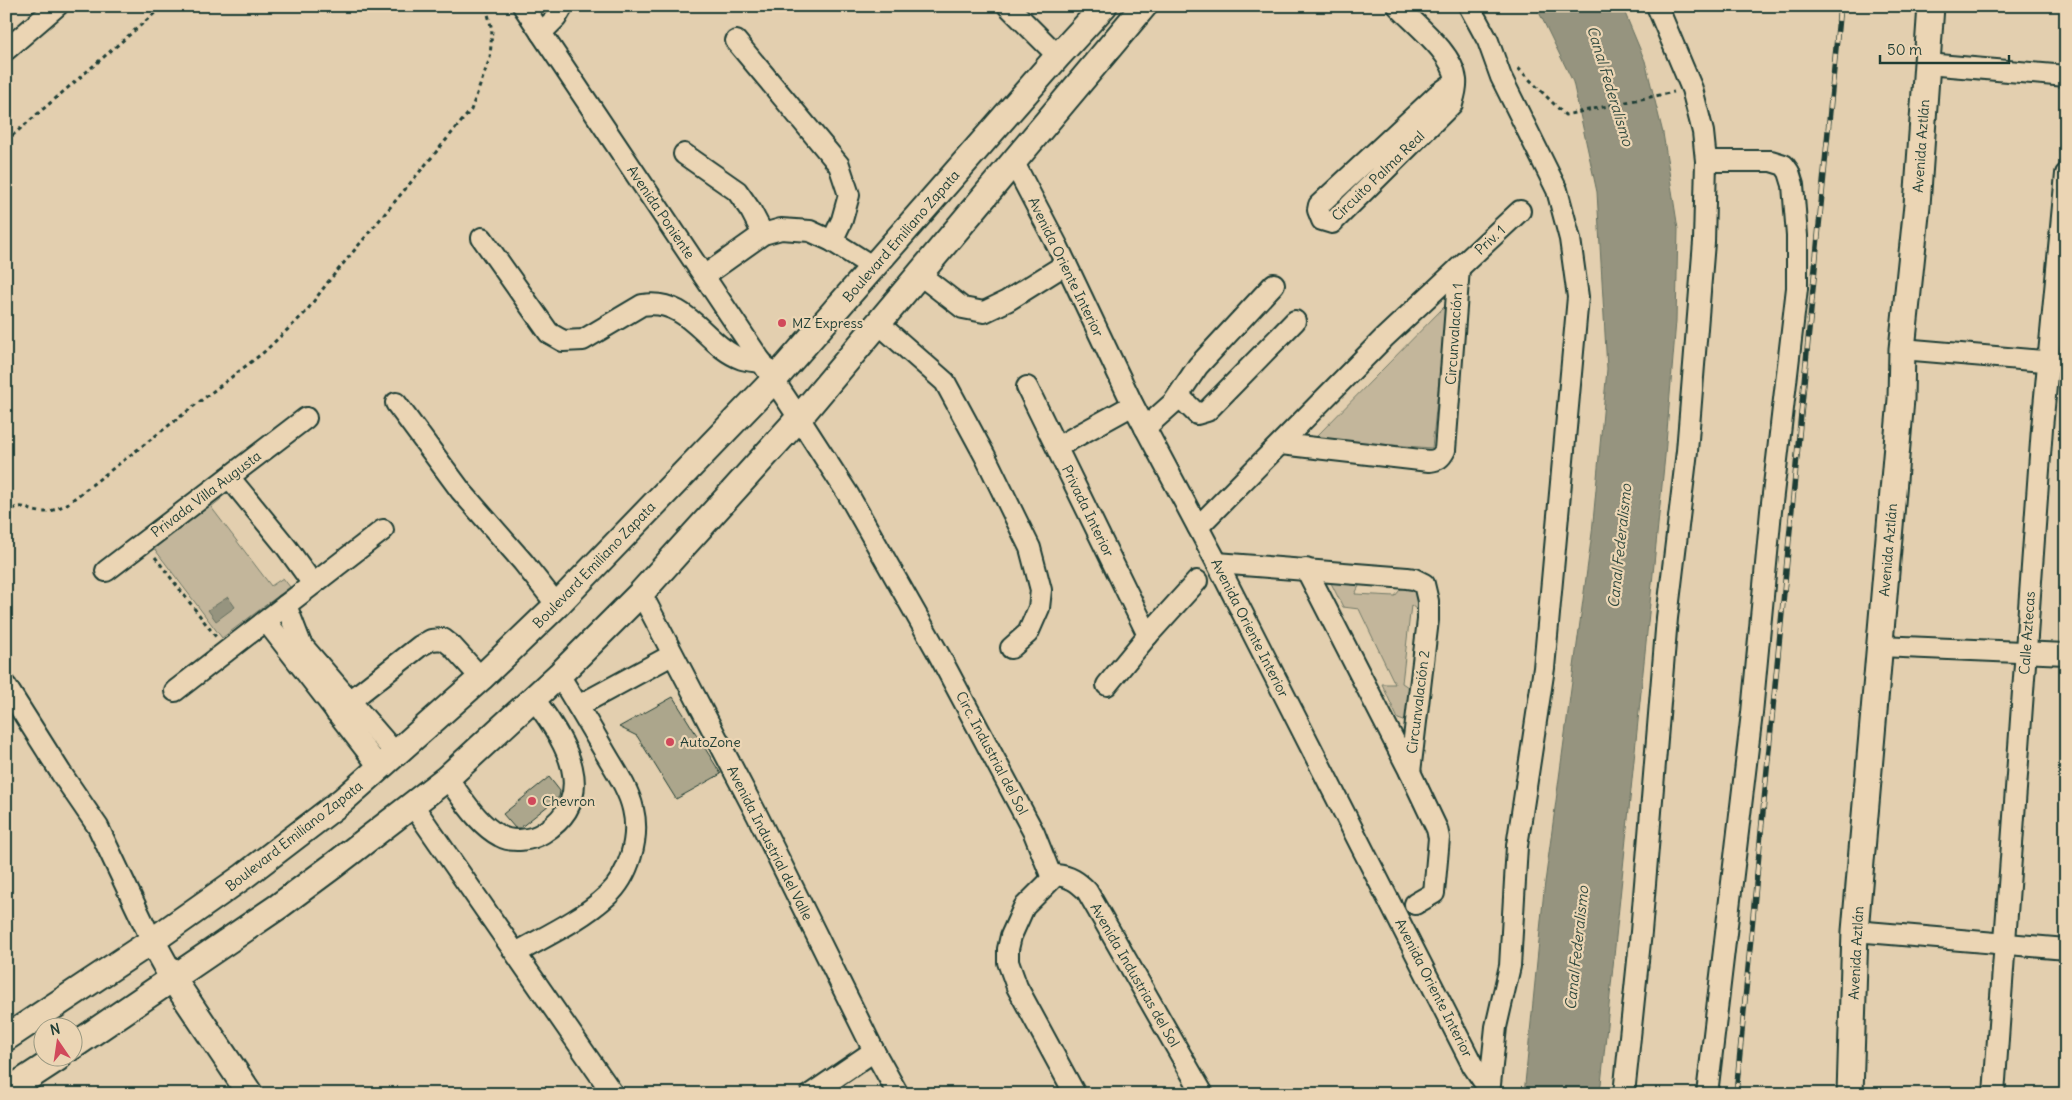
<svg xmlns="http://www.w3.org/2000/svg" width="2072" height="1100" viewBox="0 0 2072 1100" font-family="Delius,sans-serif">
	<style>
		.green { fill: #c3b69b; stroke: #717a68 }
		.water { fill: #96947f; stroke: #667161 }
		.building { fill: #aca68c; stroke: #1f3d34 }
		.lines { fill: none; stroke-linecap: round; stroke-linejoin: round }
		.minor-casing { stroke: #1f3d34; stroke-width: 24 }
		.major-casing { stroke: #1f3d34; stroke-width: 29 }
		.path { stroke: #1f3d34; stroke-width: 3; stroke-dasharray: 4 4; stroke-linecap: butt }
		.minor { stroke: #ebd5b4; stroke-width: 20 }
		.major { stroke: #ebd5b4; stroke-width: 25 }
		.rail-casing { stroke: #1f3d34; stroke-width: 5.5 }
		.rail { stroke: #ebd5b4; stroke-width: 4; stroke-dasharray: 11; stroke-linecap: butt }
		.poi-dot { fill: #d1495b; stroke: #ebd5b4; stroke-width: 2 }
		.labels { text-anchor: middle; stroke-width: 4.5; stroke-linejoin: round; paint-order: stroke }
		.street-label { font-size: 14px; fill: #1f3d34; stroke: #ebd5b4 }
		.poi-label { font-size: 14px; fill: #1f3d34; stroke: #ebd5b4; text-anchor: start }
		.water-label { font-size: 15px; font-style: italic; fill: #314a3f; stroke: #ebd5b4 }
	</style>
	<rect width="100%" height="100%" fill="#e3cfaf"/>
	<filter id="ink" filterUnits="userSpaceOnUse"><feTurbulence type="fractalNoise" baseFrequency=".02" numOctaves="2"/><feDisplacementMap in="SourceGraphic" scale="10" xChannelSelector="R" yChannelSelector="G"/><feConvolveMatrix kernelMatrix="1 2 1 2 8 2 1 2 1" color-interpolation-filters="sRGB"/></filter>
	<g filter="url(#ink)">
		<g class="green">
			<polygon points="1447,304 1432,448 1314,439"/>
			<polygon points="217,493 221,499 211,507 271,586 283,578 290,587 222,638 150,543"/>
			<polygon points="1329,579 1361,582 1355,594 1395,596 1404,585 1423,586 1422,614 1411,605 1402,683 1414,691 1407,722 1398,719 1382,684 1395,684 1359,609 1343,607"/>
		</g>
		<g class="water">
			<polygon points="1536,6 1622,6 1645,61 1663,133 1678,229 1676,321 1665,456 1600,1094 1524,1094 1544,890 1592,533 1607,369 1597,192 1573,82"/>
			<polygon points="228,597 235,607 216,621 208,610"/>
		</g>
		<g class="building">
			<polygon points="673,697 721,774 676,799 637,736 619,727"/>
			<polygon points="549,777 560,791 559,797 520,828 515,828 503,814"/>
		</g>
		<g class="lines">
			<g class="minor-casing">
				<g id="minor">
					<polyline points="523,6 799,418 848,494 938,653 1034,833 1052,878"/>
					<polyline points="1008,6 1058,56"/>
					<path d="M1398,6C1416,25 1453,53 1456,80C1457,88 1454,97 1452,104L1332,223L1322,220L1318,210L1319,205L1437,95L1456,81"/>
					<polyline points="1469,6 1488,41 1501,77 1557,190 1570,239 1578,297 1544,668 1517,846 1510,966 1496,1027 1489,1094"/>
					<polyline points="541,33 556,18 563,6"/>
					<polyline points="736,41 839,165 849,195 842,220 832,241"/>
					<polyline points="6,50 57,6"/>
					<polyline points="1927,64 2066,76"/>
					<polyline points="684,154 737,191 751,211 763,234"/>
					<polyline points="1706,161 1771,161 1784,165 1789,172 1793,185 1797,236 1797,288 1771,511 1752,713 1707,1094"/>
					<polyline points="1014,163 1058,247 1133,405 1217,563 1473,1066 1490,1091"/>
					<path d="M482,238L549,333L563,341L583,340L642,305C689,297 705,346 742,359C748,361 756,361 762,362"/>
					<polyline points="919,274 963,308 984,312 1007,301 1066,264"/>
					<polyline points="704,276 763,234 781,229 810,231 832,241 873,267"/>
					<polyline points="878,323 945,382 985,456 1030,548 1041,590 1039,608 1028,633 1011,648"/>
					<polyline points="1902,349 2066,363"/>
					<polyline points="1027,387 1148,635"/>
					<polyline points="1179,396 1197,414 1207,411 1295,321"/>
					<polyline points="396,403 461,491 523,562 557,605"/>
					<polyline points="1145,428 1173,403 1198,366 1274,284"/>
					<path d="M1281,444L1429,461C1438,460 1441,458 1445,450L1459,268"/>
					<polyline points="1057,447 1133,405"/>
					<polyline points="229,477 287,548 313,584"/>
					<polyline points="1198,527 1384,338 1520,211"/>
					<polyline points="1217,563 1407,578 1414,579 1424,584 1428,601 1428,620 1410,772"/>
					<polyline points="1306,569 1410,772 1437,829 1439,838 1434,893 1415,904"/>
					<polyline points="106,571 306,418"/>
					<polyline points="641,593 757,815 874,1051 898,1094"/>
					<polyline points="286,605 301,644 396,754"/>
					<polyline points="266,621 380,768"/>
					<polyline points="1880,646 2066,654"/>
					<polyline points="1107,685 1148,635 1197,581"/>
					<polyline points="6,686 61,773 98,827 152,941"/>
					<polyline points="175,691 383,530"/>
					<polyline points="578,706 672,655"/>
					<polyline points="336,712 420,646 431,640 443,639 452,646 481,678"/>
					<path d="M447,778C462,797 477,824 500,836C512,843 532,840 543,833C601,796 565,740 534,699"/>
					<polyline points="412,804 613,1094"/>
					<polyline points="1855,931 2066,949"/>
					<path d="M516,953C546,936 581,920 607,896C629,876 640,838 633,809C629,790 616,771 606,754C591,728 575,701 559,675"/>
					<polyline points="811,1094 874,1051"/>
					<path d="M1075,1094L1017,987L1008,962V949L1011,936L1024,907L1056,875C1070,876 1078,882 1087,891L1203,1094"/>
					<polyline points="1624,1094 1641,932 1667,618 1687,451 1704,242 1706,161 1703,132 1692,89 1657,6"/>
					<polyline points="1994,1094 2042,428 2066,174"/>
				</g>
			</g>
			<g class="major-casing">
				<g id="major">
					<polyline points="152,941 173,979 250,1094"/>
					<polyline points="6,1038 152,941 244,876 342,801 481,678 557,605 774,380 1058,56 1104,6"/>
					<polyline points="72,1047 279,906 333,866 447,778 559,675 641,593 799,418 1144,6"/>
					<polyline points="6,1092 58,1058"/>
					<polyline points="1850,1094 1855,931 1901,399 1902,349 1917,205 1931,6"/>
				</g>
			</g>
			<g class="path">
				<polyline points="1518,68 1565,115 1674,92"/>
				<polyline points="6,141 163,6"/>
				<path d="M6,514C23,500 23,510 40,512C50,513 58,508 67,504L264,352L305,313L328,282L471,110L490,58L492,30L486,6"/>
				<polyline points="155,557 216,637"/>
			</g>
			<use href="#minor" class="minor"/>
			<use href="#major" class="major"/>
			<g class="rail-casing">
				<polyline id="rail" points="1736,1094 1840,6"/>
			</g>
			<use href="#rail" class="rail"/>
		</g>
	</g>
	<g class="poi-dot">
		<circle cx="782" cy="323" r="5"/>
		<circle cx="670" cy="742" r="5"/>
		<circle cx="532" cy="801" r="5"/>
	</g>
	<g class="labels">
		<g class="street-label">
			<text transform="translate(1921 146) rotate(-86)" y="5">Avenida Aztlán</text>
			<text transform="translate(1378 176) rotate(-44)" y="5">Circuito Palma Real</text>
			<text transform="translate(661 212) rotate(56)" y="5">Avenida Poniente</text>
			<text transform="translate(901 236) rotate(-49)" y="5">Boulevard Emiliano Zapata</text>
			<text transform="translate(1490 240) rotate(-43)" y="5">Priv. 1</text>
			<text transform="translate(1066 267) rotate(64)" y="5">Avenida Oriente Interior</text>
			<text transform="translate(1454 334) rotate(-86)" y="5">Circunvalación 1</text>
			<text transform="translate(206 494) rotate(-37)" y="5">Privada Villa Augusta</text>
			<text transform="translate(1088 511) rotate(64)" y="5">Privada Interior</text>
			<text transform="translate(1888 550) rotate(-85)" y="5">Avenida Aztlán</text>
			<text transform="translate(594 565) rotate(-46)" y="5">Boulevard Emiliano Zapata</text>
			<text transform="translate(1250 628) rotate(63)" y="5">Avenida Oriente Interior</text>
			<text transform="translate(2027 633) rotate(-86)" y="5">Calle Aztecas</text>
			<text transform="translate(1418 702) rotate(-83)" y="5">Circunvalación 2</text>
			<text transform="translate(992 753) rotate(62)" y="5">Circ. Industrial del Sol</text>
			<text transform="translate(294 836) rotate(-38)" y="5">Boulevard Emiliano Zapata</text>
			<text transform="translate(770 843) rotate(63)" y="5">Avenida Industrial del Valle</text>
			<text transform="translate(1856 953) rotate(-87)" y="5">Avenida Aztlán</text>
			<text transform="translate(1135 975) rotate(60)" y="5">Avenida Industrias del Sol</text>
			<text transform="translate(1434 988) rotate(63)" y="5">Avenida Oriente Interior</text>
		</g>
		<g class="poi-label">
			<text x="792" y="328">MZ Express</text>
			<text x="680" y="747">AutoZone</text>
			<text x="542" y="806">Chevron</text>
		</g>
		<g class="water-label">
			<text transform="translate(1610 86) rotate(73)" y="5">Canal Federalismo</text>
			<text transform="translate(1620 546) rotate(-84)" y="5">Canal Federalismo</text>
			<text transform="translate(1577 948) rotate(-84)" y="5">Canal Federalismo</text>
		</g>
	</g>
	<rect width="2072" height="1100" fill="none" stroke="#ebd5b4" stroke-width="25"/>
	<rect x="12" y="12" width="2047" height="1075" fill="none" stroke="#1f3d34" stroke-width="2" filter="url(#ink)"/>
	<g transform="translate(58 1042) rotate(347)"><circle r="24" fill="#ebd5b4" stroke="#999881"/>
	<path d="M0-4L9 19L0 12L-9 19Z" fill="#d1495b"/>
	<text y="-8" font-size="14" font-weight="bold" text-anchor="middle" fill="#1f3d34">N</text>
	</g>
	<path d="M1880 55v8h129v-8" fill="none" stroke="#1f3d34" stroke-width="2.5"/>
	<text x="1887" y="55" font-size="15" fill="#1f3d34" stroke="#ebd5b4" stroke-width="4" paint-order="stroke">50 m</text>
</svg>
